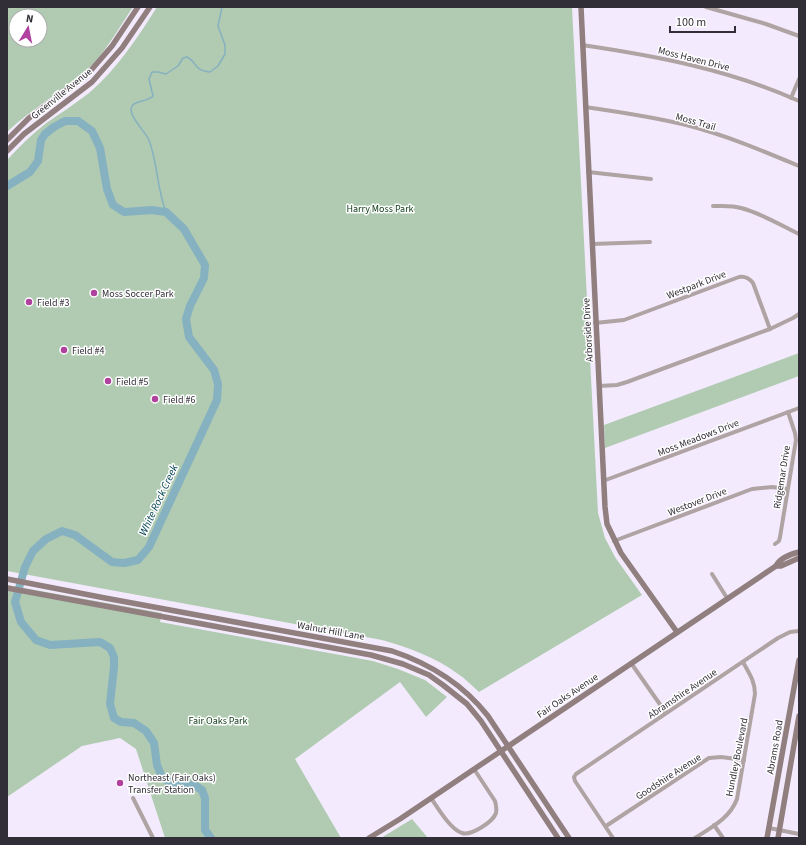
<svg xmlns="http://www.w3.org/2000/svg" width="806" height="845" viewBox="0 0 806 845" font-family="'Source Sans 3',sans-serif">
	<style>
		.green { fill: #b1cbb2; fill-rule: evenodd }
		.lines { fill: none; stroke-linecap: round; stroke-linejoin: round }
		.stream { stroke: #85b1c0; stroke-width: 1.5 }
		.river { stroke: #85b1c0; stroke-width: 8 }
		.street { stroke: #b0a3a3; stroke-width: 4 }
		.secondary { stroke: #917f7f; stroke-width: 5.5 }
		.poi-dot { fill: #b1419e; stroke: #fff; stroke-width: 1.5 }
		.labels { text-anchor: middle; stroke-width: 3; stroke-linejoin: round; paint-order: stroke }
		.street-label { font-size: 10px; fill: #322e37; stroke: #fff }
		.park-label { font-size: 10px; fill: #093812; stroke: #fff }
		.poi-label { font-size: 10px; fill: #322e37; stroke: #fff; text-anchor: start }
		.water-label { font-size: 11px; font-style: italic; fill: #004253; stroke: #fff }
	</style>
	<rect width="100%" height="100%" fill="#f3ebfd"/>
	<g class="green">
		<path d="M7,7H133C120,26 108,48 92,65C66,90 33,107 7,132ZM16,16H40V40H16Z"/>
		<path d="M157,7H572L598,513L605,538L615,557L642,595L479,692C472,686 466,679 458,674C436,657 409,648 382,640L7,571V160C19,147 31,135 45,124C59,114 75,104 89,93C117,69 138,37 157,7Z"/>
		<polygon points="799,353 799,376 605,448 604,425"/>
		<polygon points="7,585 162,613 160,622 373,661 398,669 425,680 447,697 426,717 400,682 295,759 341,838 165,838 136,749 120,738 82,746 7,797"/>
		<polygon points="412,819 428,838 381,838"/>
	</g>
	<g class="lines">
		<path class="stream" d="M166,212C157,190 158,164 149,140C145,131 127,115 132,106C135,100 148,102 153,96L149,79L152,72H158L166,74L178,66L183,58L187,57C198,62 192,70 210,72L218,66L225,54V45L218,26L222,7"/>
		<polyline class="river" points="7,186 30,172 38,161 41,140 45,134 54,127 65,121 78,121 92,131 100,148 107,189 113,205 124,212 152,210 166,212 184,229 205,265 204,278 190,306 186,319 189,337 214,370 218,384 217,400 149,547 138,560 124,563 112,562 75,535 62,531 46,539 33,551 25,567 15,602 21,622 36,640 50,645 100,642 110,648 114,657 114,667 110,704 114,718 121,722 134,723 146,731 154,743 157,765 162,777 172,784 194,785 202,790 205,798 205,830 211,838"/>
		<g class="street">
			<polyline points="706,7 766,24 799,36"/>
			<path d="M582,45C657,56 730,70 799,101"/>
			<polyline points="791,98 799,79"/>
			<path d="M585,107C620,112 655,117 690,126C728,136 763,151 799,166"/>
			<polyline points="588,172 651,179"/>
			<path d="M713,206C722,206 732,205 741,208C761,213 780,225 799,234"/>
			<polyline points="592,244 650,242"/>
			<path d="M595,323L624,320L739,277C745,276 749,278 753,283L770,329"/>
			<polyline points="599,386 617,385 627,382 770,329 793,318 799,314"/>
			<polyline points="603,481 799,408"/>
			<polyline points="614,541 752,489 772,487 787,489"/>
			<polyline points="775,544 779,541 780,537 796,440 795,433 788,412"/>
			<polyline points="712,574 727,598"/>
			<polyline points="631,663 666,713"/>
			<polyline points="133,798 153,838"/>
			<path d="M431,798C438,808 450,829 462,833C471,836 493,822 496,813C497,809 496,805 495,801L474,769"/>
			<polyline points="714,825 723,838"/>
			<polyline points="606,826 709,758 721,757 744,760"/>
			<polyline points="769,828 799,834"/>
			<polyline points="613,838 575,781 574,777 576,774 778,638 790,632 799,631"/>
			<path d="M695,838C712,827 730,818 737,799L755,694C755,681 749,673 743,662"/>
		</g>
		<g class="secondary">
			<polyline points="581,7 605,507 607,524 621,553 677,632"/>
			<polyline points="7,140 29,118 86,76 112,46 138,7"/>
			<polyline points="7,151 24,134 92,82 122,48 150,7"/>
			<polyline points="776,566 781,566 799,558"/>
			<path d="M7,579L105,598L392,651C431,664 463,684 488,716L569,838"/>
			<polyline points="7,588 371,655 403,664 429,675 443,685 467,704 481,721 558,838"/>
			<path d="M369,838L400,819L776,566C780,558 791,554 799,552"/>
			<polyline points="767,838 799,660"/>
			<polyline points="778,838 799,716"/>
		</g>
	</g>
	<g class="poi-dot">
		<circle cx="94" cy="293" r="4"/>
		<circle cx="29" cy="302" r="4"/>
		<circle cx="64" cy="350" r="4"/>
		<circle cx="108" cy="381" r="4"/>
		<circle cx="155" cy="399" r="4"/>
		<circle cx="120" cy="783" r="4"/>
	</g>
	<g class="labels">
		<g class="street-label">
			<text transform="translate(694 58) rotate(14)" y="4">Moss Haven Drive</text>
			<text transform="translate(61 93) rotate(-39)" y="4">Greenville Avenue</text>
			<text transform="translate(696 121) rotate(16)" y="4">Moss Trail</text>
			<text transform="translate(696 284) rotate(-21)" y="4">Westpark Drive</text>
			<text transform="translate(587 330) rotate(-93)" y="4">Arborside Drive</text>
			<text transform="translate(698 437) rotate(-21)" y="4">Moss Meadows Drive</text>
			<text transform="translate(781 477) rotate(-81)" y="4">Ridgemar Drive</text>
			<text transform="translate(697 501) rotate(-21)" y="4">Westover Drive</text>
			<text transform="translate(331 630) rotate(10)" y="4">Walnut Hill Lane</text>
			<text transform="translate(682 693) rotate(-34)" y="4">Abramshire Avenue</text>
			<text transform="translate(567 695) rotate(-34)" y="4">Fair Oaks Avenue</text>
			<text transform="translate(774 747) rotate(-80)" y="4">Abrams Road</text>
			<text transform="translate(736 757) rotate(-79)" y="4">Hundley Boulevard</text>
			<text transform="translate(668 776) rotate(-33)" y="4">Goodshire Avenue</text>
		</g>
		<g class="park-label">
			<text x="380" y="212">Harry Moss Park</text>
			<text x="218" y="724">Fair Oaks Park</text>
		</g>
		<g class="poi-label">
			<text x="102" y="297">Moss Soccer Park</text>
			<text x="37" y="306">Field #3</text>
			<text x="72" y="354">Field #4</text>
			<text x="116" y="385">Field #5</text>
			<text x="163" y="403">Field #6</text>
			<text x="128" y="781">Northeast (Fair Oaks)<tspan x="128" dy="12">Transfer Station</tspan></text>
		</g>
		<g class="water-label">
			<text transform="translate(158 500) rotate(-65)" y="4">White Rock Creek</text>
		</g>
	</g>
	<rect width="806" height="845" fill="none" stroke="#322e37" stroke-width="16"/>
	<g transform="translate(28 28) rotate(10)"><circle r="19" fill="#ffffff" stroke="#adabaf"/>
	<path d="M0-3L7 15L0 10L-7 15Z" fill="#b1419e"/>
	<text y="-6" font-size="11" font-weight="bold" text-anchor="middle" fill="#322e37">N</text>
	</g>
	<path d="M670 26v6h65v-6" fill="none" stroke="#322e37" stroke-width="2"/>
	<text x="676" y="26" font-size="12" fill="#322e37" stroke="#ffffff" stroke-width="3" paint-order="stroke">100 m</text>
</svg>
